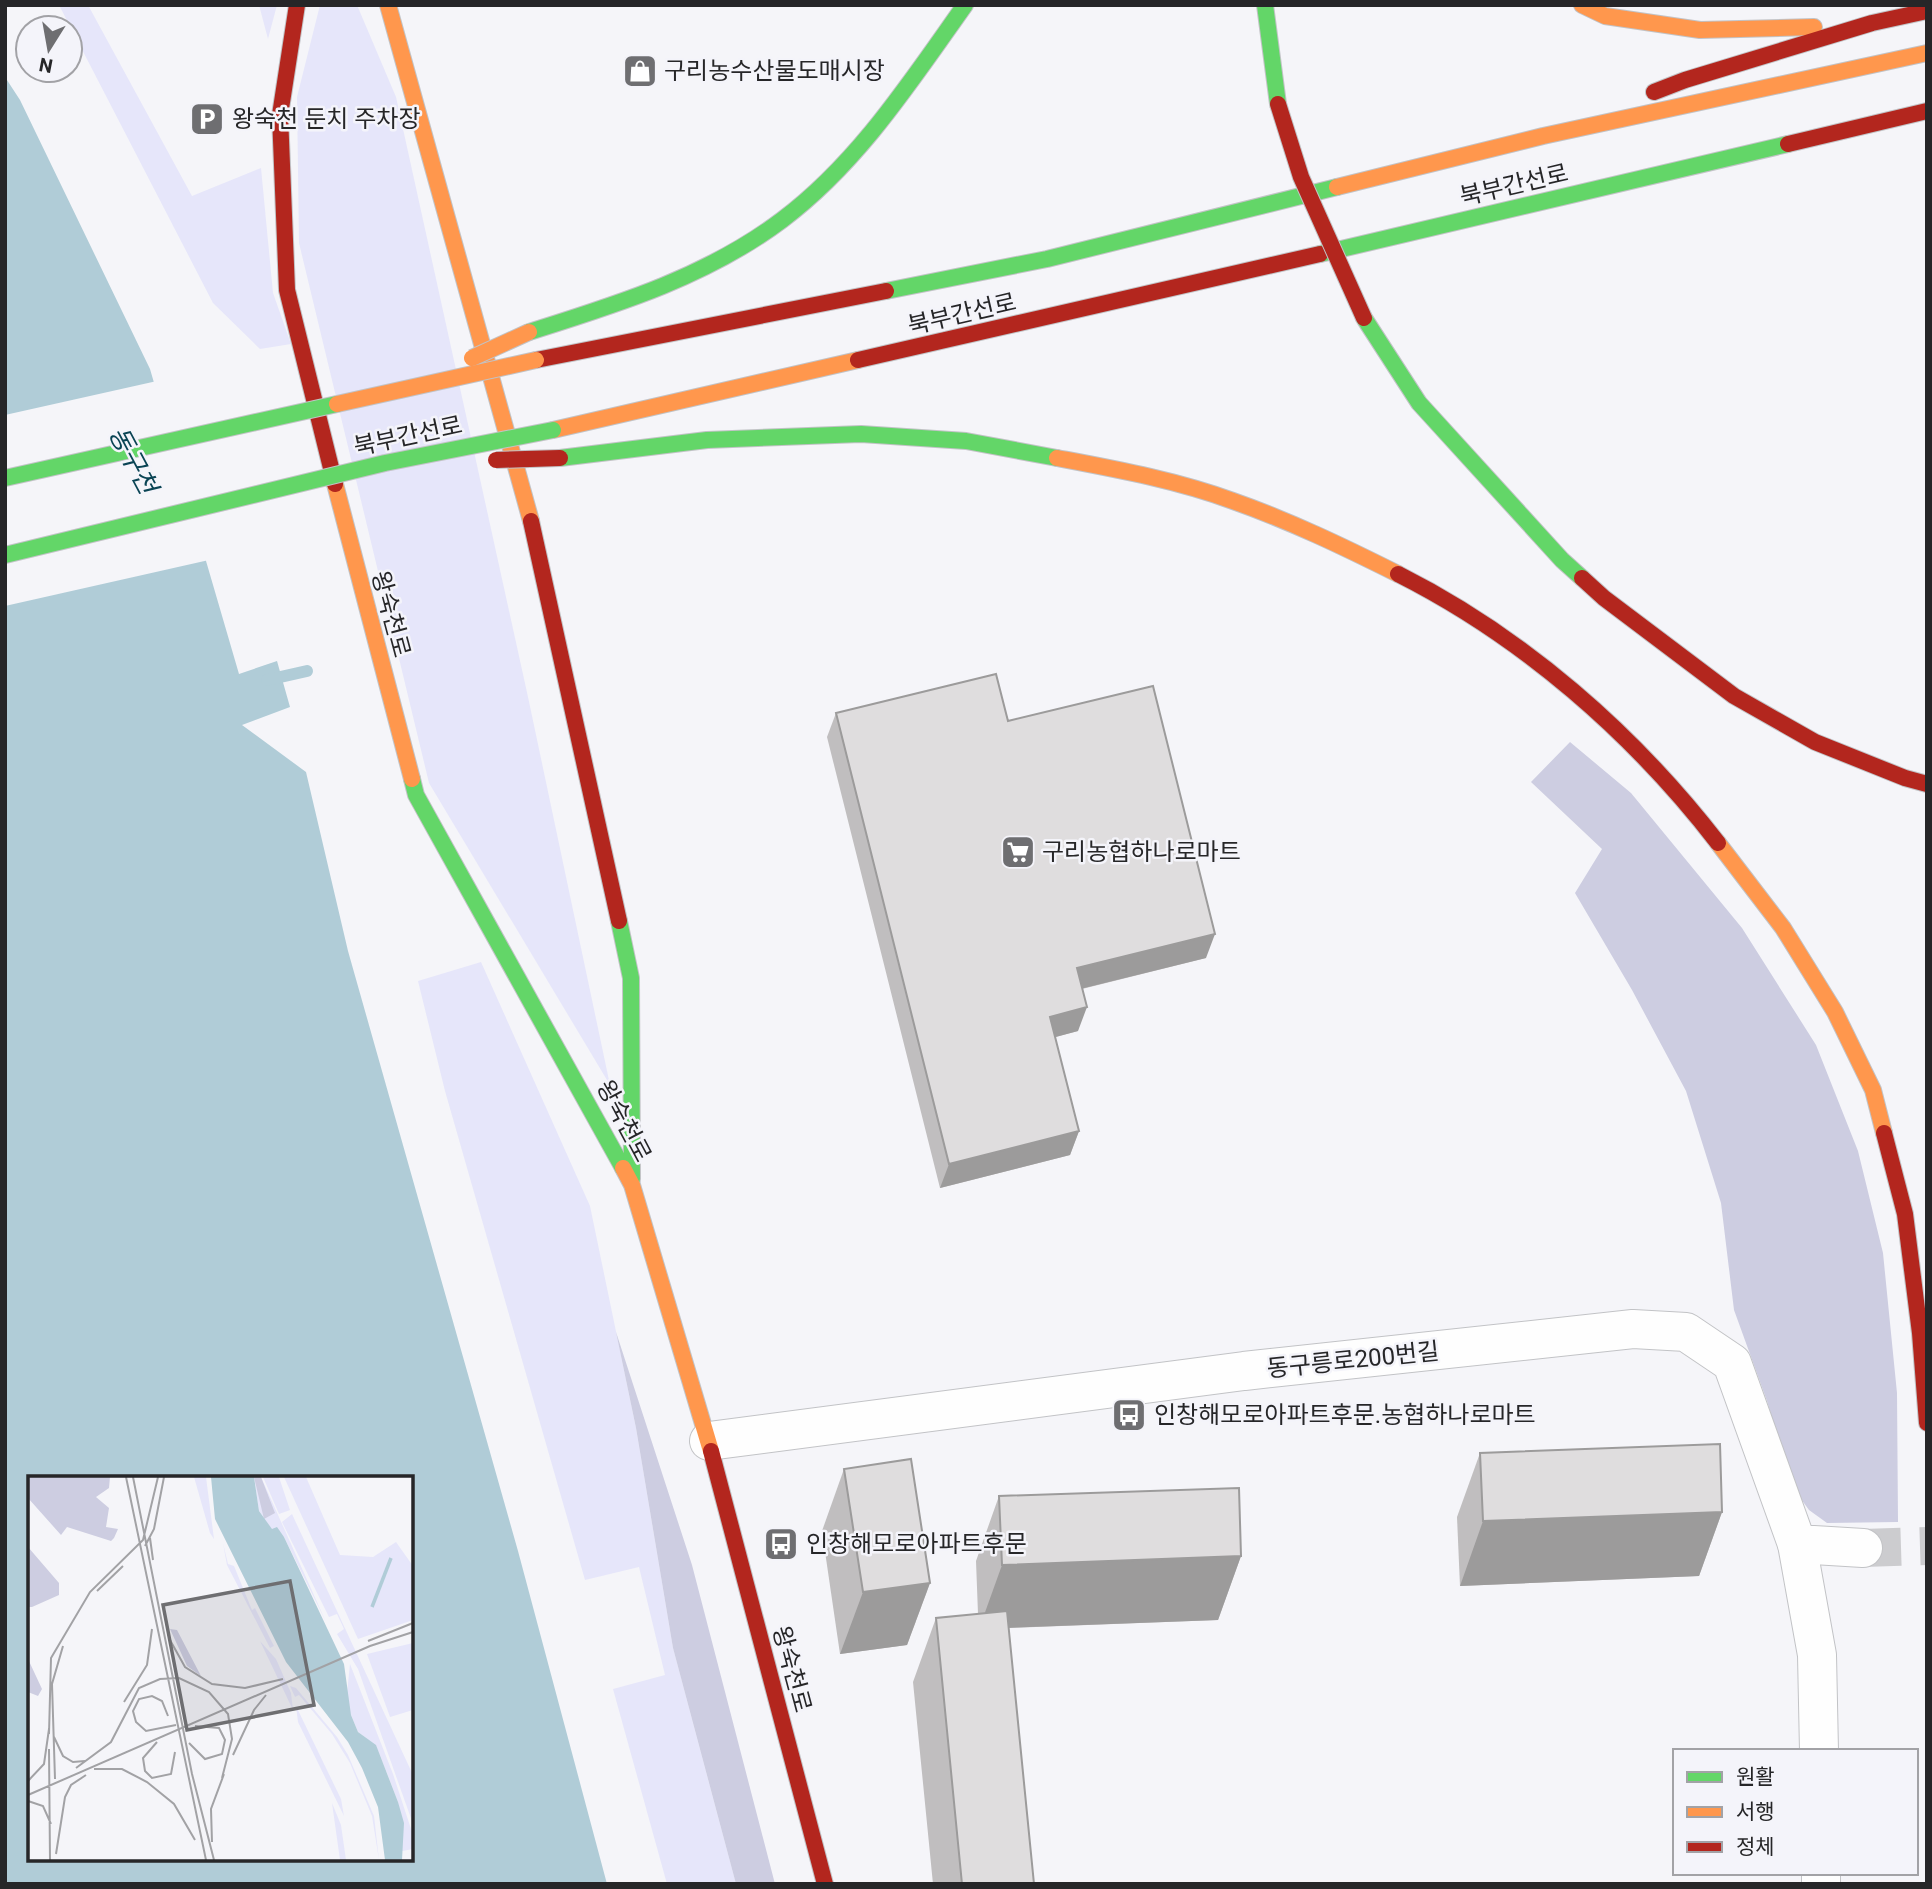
<svg xmlns="http://www.w3.org/2000/svg" width="1932" height="1889" viewBox="0 0 1932 1889" font-family="Roboto,'Noto Sans KR',sans-serif">
	<style>
		.green { fill: #e6e6fa }
		.forest { fill: #cdcde1 }
		.water { fill: #b0ccd7; fill-rule: evenodd }
		.pier { fill: #f5f5f9 }
		.lines { fill: none; stroke-linecap: round; stroke-linejoin: round }
		.stream { stroke: #b0ccd7; stroke-width: 12 }
		.street-tunnel { stroke: #cccccf; stroke-width: 38; stroke-dasharray: 38 19; stroke-linecap: butt }
		.street-casing { stroke: #c2c3c6; stroke-width: 40 }
		.fast-casing { stroke: #c2c3c6; stroke-width: 18 }
		.slow-casing { stroke: #c2c3c6; stroke-width: 18 }
		.jam-casing { stroke: #c2c3c6; stroke-width: 18 }
		.street { stroke: #fefefe; stroke-width: 38 }
		.fast { stroke: #63d668; stroke-width: 16 }
		.slow { stroke: #ff974d; stroke-width: 16 }
		.jam { stroke: #b3261e; stroke-width: 16 }
		.fast-bridge-casing { stroke: #c2c3c6; stroke-width: 18; stroke-linecap: butt }
		.slow-bridge-casing { stroke: #c2c3c6; stroke-width: 18; stroke-linecap: butt }
		.jam-bridge-casing { stroke: #c2c3c6; stroke-width: 18; stroke-linecap: butt }
		.fast-bridge { stroke: #63d668; stroke-width: 16 }
		.slow-bridge { stroke: #ff974d; stroke-width: 16 }
		.jam-bridge { stroke: #b3261e; stroke-width: 16 }
		.wall { fill: #c0bebf }
		.shaded-wall { fill: #9c9b9b }
		.building { fill: #dfddde; stroke: #9c9b9b; stroke-width: 2 }
		.labels { text-anchor: middle; stroke-width: 5; stroke-linejoin: round; paint-order: stroke }
		.poi-label { font-size: 24px; fill: #262628; stroke: #f4f4fa; text-anchor: start }
		.street-label { font-size: 24px; fill: #262628; stroke: #f4f4fa }
		.water-label { font-size: 26px; font-style: italic; fill: #0a4454; stroke: #f4f4fa }
		.inset-river { fill: none; stroke: #b0ccd7; stroke-width: 3.5 }
		.inset-road { fill: none; stroke: #a2a2a5; stroke-width: 2 }
		.view { fill: #6e6e71; fill-opacity: 0.15; stroke: #6e6e71; stroke-width: 3.5 }
		.inset-edge { fill: none; stroke: #262628; stroke-width: 3.5 }
	</style>
	<rect width="100%" height="100%" fill="#f5f5f9"/>
	<g class="green">
		<polygon points="59,5 88,5 192,196 261,168 273,293 291,344 260,349 213,303"/>
		<polygon points="259,5 277,5 268,39"/>
		<polygon points="320,5 357,5 396,97 528,697 610,1085 429,783 299,243 297,97"/>
		<polygon points="481,962 590,1206 636,1428 673,1648 736,1884 667,1884 613,1689 665,1675 639,1567 585,1580 445,1091 418,981"/>
	</g>
	<g class="forest">
		<polygon points="1570,742 1631,793 1742,928 1816,1045 1858,1151 1883,1253 1897,1393 1898,1522 1827,1523 1809,1510 1793,1488 1767,1401 1734,1310 1721,1203 1686,1091 1632,990 1575,893 1602,849 1531,782"/>
		<polygon points="616,1332 692,1565 775,1884 736,1884 673,1648 636,1428"/>
	</g>
	<path class="water" d="M5,77L20,100L150,369L239,674L277,661L290,707L242,725L306,772L348,951L518,1551L607,1884H5ZM30,1478H411V1859H30Z"/>
	<polygon class="pier" points="157,381 209,560 5,606 5,415"/>
	<g class="lines">
		<polyline class="stream" points="267,680 307,671"/>
		<polyline class="street-tunnel" points="1863,1548 1927,1546"/>
		<g class="street-casing">
			<g id="street">
				<polyline points="709,1441 1244,1371 1633,1329 1686,1332 1732,1363 1797,1544 1863,1548"/>
				<polyline points="1797,1544 1817,1655 1819,1751"/>
				<polyline points="1821,1873 1821,1884"/>
			</g>
		</g>
		<g class="fast-casing">
			<g id="fast">
				<polyline points="1265,5 1278,104"/>
				<polyline points="1320,254 1788,144"/>
				<polyline points="886,291 1047,259 1337,187"/>
				<polyline points="1364,318 1419,403 1562,560 1582,578"/>
				<path d="M529,332C618,304 706,277 782,220C858,163 911,81 965,5"/>
				<polyline points="560,458 707,440 861,434 966,441 1057,458"/>
				<polyline points="412,779 416,795 623,1168"/>
				<polyline points="619,921 631,978 632,1179"/>
			</g>
		</g>
		<g class="slow-casing">
			<g id="slow">
				<polyline points="388,5 531,521"/>
				<polyline points="1582,5 1605,16 1700,30 1814,27"/>
				<polyline points="1337,187 1543,136 1927,53"/>
				<polyline points="553,430 858,360"/>
				<path d="M1057,458C1115,469 1176,480 1233,501C1290,521 1344,547 1398,574"/>
				<polyline points="335,484 412,779"/>
				<polyline points="1718,843 1783,928 1835,1012 1873,1090 1884,1133"/>
				<polyline points="623,1168 632,1185 711,1451"/>
			</g>
		</g>
		<g class="jam-casing">
			<g id="jam">
				<polyline points="297,5 280,115 287,290 335,484"/>
				<polyline points="1654,92 1685,80 1872,23 1927,11"/>
				<polyline points="1788,144 1927,111"/>
				<polyline points="536,360 886,291"/>
				<polyline points="858,360 1320,254"/>
				<polyline points="531,521 619,921"/>
				<path d="M1398,574C1523,637 1633,733 1718,843"/>
				<polyline points="1582,578 1604,598 1734,696 1815,742 1905,778 1927,784"/>
				<polyline points="1884,1133 1905,1214 1920,1333 1927,1423"/>
				<polyline points="711,1451 825,1884"/>
			</g>
		</g>
		<use href="#street" class="street"/>
		<use href="#fast" class="fast"/>
		<use href="#slow" class="slow"/>
		<use href="#jam" class="jam"/>
		<g class="fast-bridge-casing">
			<g id="fast-bridge">
				<polyline points="5,478 337,404"/>
				<polyline points="5,555 385,463 553,430"/>
			</g>
		</g>
		<g class="slow-bridge-casing">
			<g id="slow-bridge">
				<polyline points="472,358 529,332"/>
				<polyline points="337,404 536,360"/>
			</g>
		</g>
		<g class="jam-bridge-casing">
			<g id="jam-bridge">
				<polyline points="1278,104 1301,177 1364,318"/>
				<polyline points="496,460 560,458"/>
			</g>
		</g>
		<use href="#fast-bridge" class="fast-bridge"/>
		<use href="#slow-bridge" class="slow-bridge"/>
		<use href="#jam-bridge" class="jam-bridge"/>
	</g>
	<g class="wall">
		<polygon points="836,713 1008,721 1206,958 1082,989 1078,1031 1055,1037 1079,1131 1070,1155 940,1188 827,737"/>
		<polygon points="1480,1453 1722,1512 1699,1576 1460,1586 1457,1517"/>
		<polygon points="844,1469 930,1583 907,1645 840,1654 822,1531"/>
		<polygon points="999,1496 1241,1556 1218,1620 1008,1628 1034,1884 933,1884 913,1682 936,1618 978,1614 976,1561"/>
	</g>
	<g class="shaded-wall">
		<polygon points="1215,934 1206,958 1068,992 1077,968"/>
		<polygon points="1087,1007 1078,1031 1041,1041 1050,1017"/>
		<polygon points="1079,1131 1070,1155 940,1188 949,1164"/>
		<polygon points="1722,1512 1699,1576 1460,1586 1483,1521"/>
		<polygon points="1241,1556 1218,1620 979,1629 1002,1565"/>
		<polygon points="930,1583 907,1645 840,1654 863,1592"/>
	</g>
	<g class="building">
		<polygon points="996,674 1008,721 1153,686 1215,934 1077,968 1087,1007 1050,1017 1079,1131 949,1164 836,713"/>
		<polygon points="1720,1444 1722,1512 1483,1521 1480,1453"/>
		<polygon points="911,1459 930,1583 863,1592 844,1469"/>
		<polygon points="1239,1488 1241,1556 1002,1565 999,1496"/>
		<polygon points="1007,1611 1034,1884 962,1884 936,1618"/>
	</g>
	<defs>
		<g id="shop-square" transform="scale(1.75)"><rect x="-9" y="-9" width="18" height="18" rx="4" fill="#6e6e71" stroke="#f4f4fa"/><path d="M-5-2.5h2.3a2.7 3.5 0 0 1 5.4 0H5L5.5 6h-11ZM-1.5-2.5h3a1.5 2.3 0 0 0-3 0Z" fill="#fff"/></g>
		<g id="parking-square" transform="scale(1.75)"><rect x="-9" y="-9" width="18" height="18" rx="4" fill="#6e6e71" stroke="#f4f4fa"/><path d="M-3.5-5.5H1a3.5 3.5 0 0 1 0 7H-1V5.5H-3.5ZM-1-3.4V-.6H.8a1.4 1.4 0 0 0 0-2.8Z" fill="#fff"/></g>
		<g id="supermarket-square" transform="scale(1.75)"><rect x="-9" y="-9" width="18" height="18" rx="4" fill="#6e6e71" stroke="#f4f4fa"/><path d="M-6-5.5h2.5l.6 2H6L4.5 2H-2.5L-4.4-4H-6ZM-1.5 3.2a1.3 1.3 0 1 0 .1 0ZM3 3.2a1.3 1.3 0 1 0 .1 0Z" fill="#fff"/></g>
		<g id="bus-square" transform="scale(1.75)"><rect x="-9" y="-9" width="18" height="18" rx="4" fill="#6e6e71" stroke="#f4f4fa"/><path d="M-5-6H5V4H4V6H2V4H-2V6H-4V4H-5ZM-3.5-4V0h7V-4ZM-3.5 1.2v1.5H-2V1.2ZM2 1.2v1.5H3.5V1.2Z" fill="#fff"/></g>
	</defs>
	<g fill-rule="evenodd">
		<use href="#shop-square" x="640" y="71"/>
		<use href="#parking-square" x="207" y="119"/>
		<use href="#supermarket-square" x="1018" y="852"/>
		<use href="#bus-square" x="1129" y="1415"/>
		<use href="#bus-square" x="781" y="1544"/>
	</g>
	<g class="labels">
		<g class="poi-label">
			<text x="664" y="79">구리농수산물도매시장</text>
			<text x="232" y="127">왕숙천 둔치 주차장</text>
			<text x="1042" y="860">구리농협하나로마트</text>
			<text x="1154" y="1423">인창해모로아파트후문.농협하나로마트</text>
			<text x="806" y="1552">인창해모로아파트후문</text>
		</g>
		<g class="street-label">
			<text transform="translate(1514 185) rotate(-13)" y="8">북부간선로</text>
			<text transform="translate(962 314) rotate(-13)" y="8">북부간선로</text>
			<text transform="translate(408 436) rotate(-12)" y="8">북부간선로</text>
			<text transform="translate(391 614) rotate(75)" y="8">왕숙천로</text>
			<text transform="translate(624 1121) rotate(62)" y="8">왕숙천로</text>
			<text transform="translate(1353 1360) rotate(-6)" y="8">동구릉로200번길</text>
			<text transform="translate(792 1669) rotate(75)" y="8">왕숙천로</text>
		</g>
		<g class="water-label">
			<text transform="translate(133 460) rotate(62)" y="9">동구천</text>
		</g>
	</g>
	<g transform="translate(28 1476)">
		<rect width="385" height="385" fill="#f5f5f9"/>
		<path d="M166,1H178L186,63L182,57ZM226,1H233L298,146L256,61L244,54L231,35ZM235,1H251L262,34L251,38ZM256,1H278L312,79L345,81L368,66L385,90V144L330,163ZM264,38L385,299V348L330,193L309,158L316,153L309,138L301,141L254,46ZM195,67L200,88L206,90L224,134L227,132L246,170L242,172L199,89ZM232,165L248,183L263,217L265,234ZM385,167V234L362,241L339,178ZM322,188L365,298L385,359V373L374,375L370,326L360,300L348,270L330,256L318,227ZM262,210L268,212L309,261L320,279L346,340L351,384L344,340L322,287L304,258L271,219L267,221ZM268,230L313,323L316,340L270,246ZM304,327L313,349L318,384H312Z" fill="#e6e6fa"/>
		<path d="M0,1H82L81,12L68,21L81,32L78,51L90,53L86,62L83,65L39,51L33,59L0,22ZM226,1H233L247,37L236,43ZM0,71L31,107V119L4,131H0ZM142,153L149,154L173,200L159,190ZM0,183L14,213L10,220L0,216Z" fill="#cdcde1"/>
		<path d="M183,1H226L231,35L244,53L249,51L256,61L316,188L323,239L330,256L348,269L370,326L376,347L374,384H357L350,331L334,292L320,266L258,186L187,43Z" fill="#b0ccd7"/>
		<path class="inset-river" d="M344,131L363,82"/>
		<path class="inset-road" d="M98,1L178,384M105,1L164,298L186,384M122,62L125,84M117,70L126,53L136,1M69,115L95,90M142,164L157,191L184,208L217,212L255,203M340,165L385,147M96,226L119,189L124,153M140,240L134,225L124,220L111,223L105,235L108,246L118,255L148,249M21,258L23,182L62,116L115,64L130,1M26,261L35,280L45,286L57,285M129,266L115,282L117,295L124,302L143,298L147,276M161,267L177,283L194,278L197,264L191,252L167,250M21,273L22,384M205,279L226,234L238,219M48,292L83,266L111,212L132,203L151,202L181,216L200,238L204,263L194,302M66,293H94L119,306L146,328L167,364M27,303L24,208L35,170M0,305L16,288L21,253M0,319L342,170L385,156M0,325L15,330L23,348M184,366L183,333L196,298M28,378L37,321L43,309L58,299"/>
		<path class="view" d="M262,105L286,229L159,254L135,129Z"/>
		<rect width="385" height="385" class="inset-edge"/>
	</g>
	<rect width="1932" height="1889" fill="none" stroke="#262628" stroke-width="14"/>
	<rect x="1673" y="1749" width="245" height="126" fill="#f4f4fa" stroke="#a2a2a6" stroke-width="2"/>
	<rect x="1687" y="1772" width="35" height="10" fill="#63d668" stroke="#a2a2a6" stroke-width="2"/>
	<text x="1736" y="1784" font-size="21" fill="#262628">원활</text>
	<rect x="1687" y="1807" width="35" height="10" fill="#ff974d" stroke="#a2a2a6" stroke-width="2"/>
	<text x="1736" y="1819" font-size="21" fill="#262628">서행</text>
	<rect x="1687" y="1842" width="35" height="10" fill="#b3261e" stroke="#a2a2a6" stroke-width="2"/>
	<text x="1736" y="1854" font-size="21" fill="#262628">정체</text>
	<g transform="translate(49 49) rotate(191)"><circle r="33" fill="#f4f4fa" stroke="#a2a2a6" stroke-width="2"/>
	<path d="M0-5L12 26L0 18L-12 26Z" fill="#6e6e71"/>
	<text y="-10" font-size="19" font-weight="bold" text-anchor="middle" fill="#262628">N</text>
	</g>
</svg>
